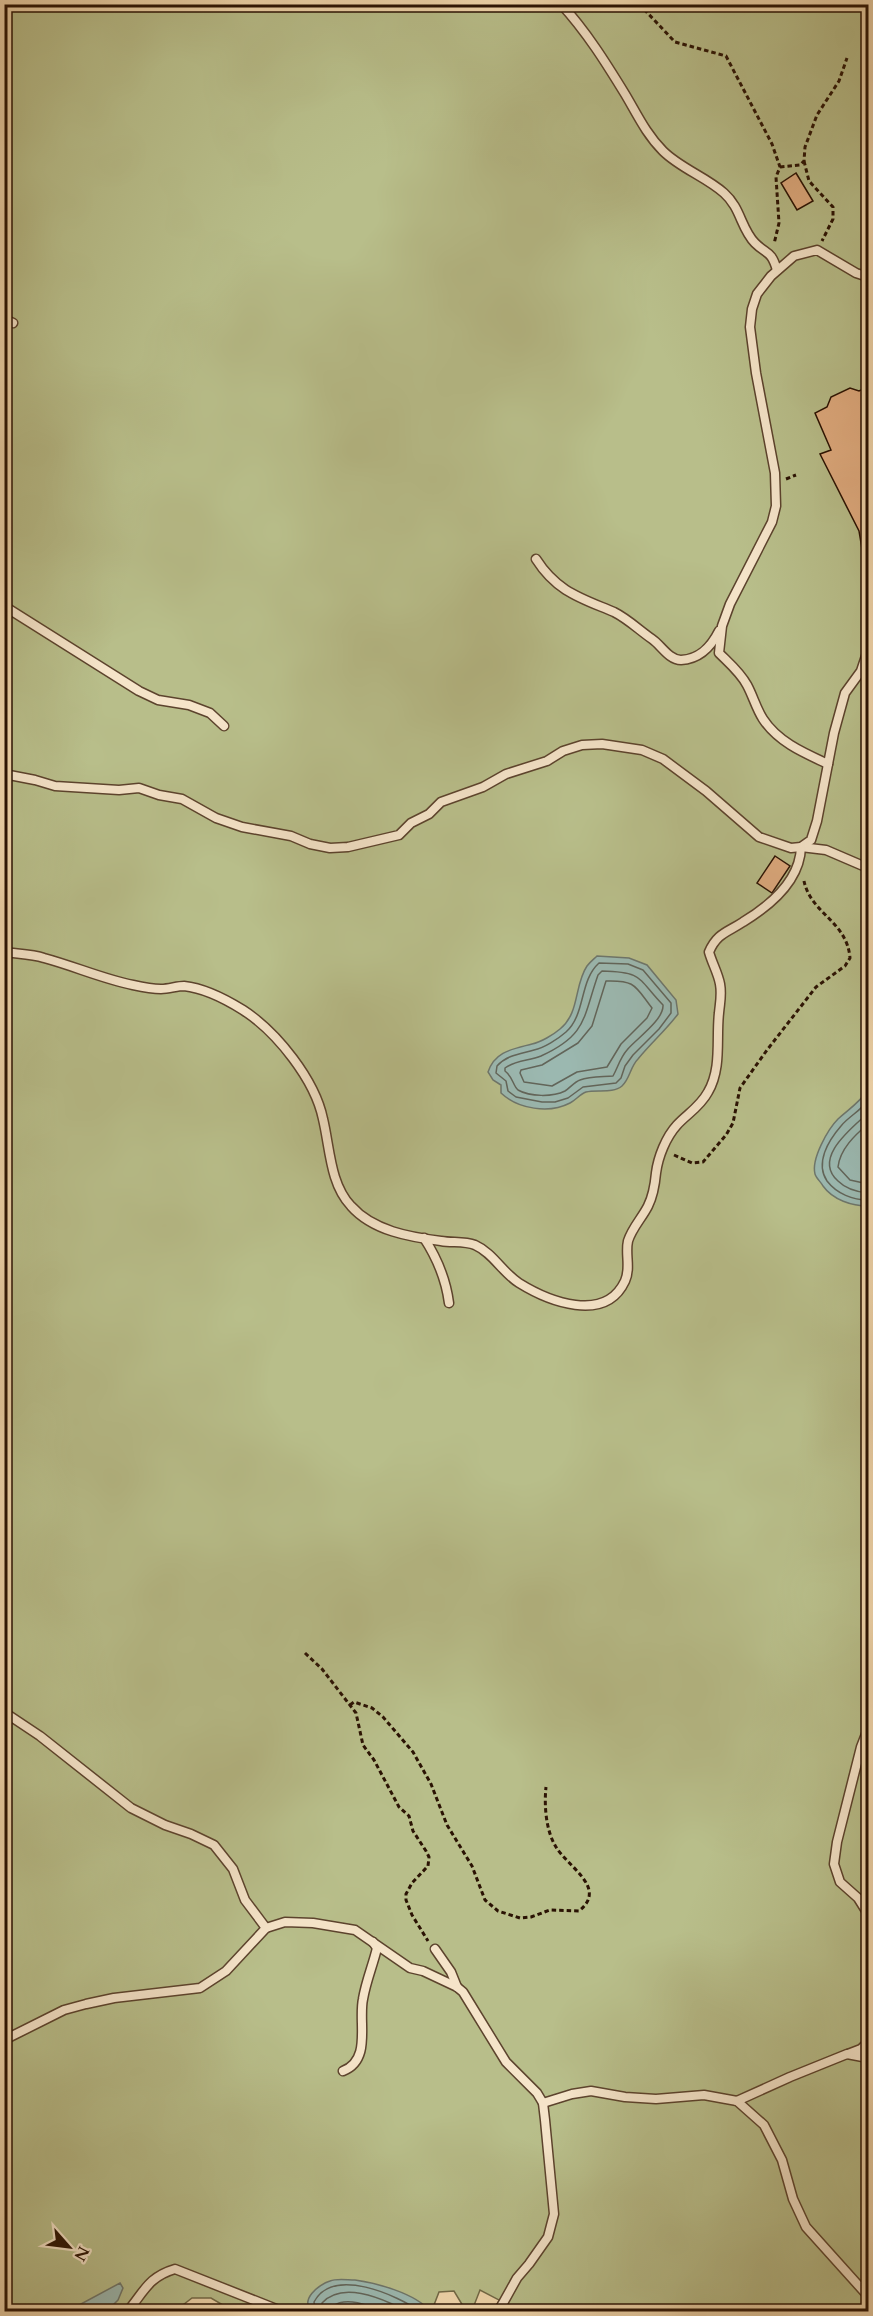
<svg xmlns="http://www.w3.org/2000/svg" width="873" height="2316" viewBox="0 0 873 2316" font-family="Cardo,serif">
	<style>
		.green { fill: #b8be8a; stroke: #716846; stroke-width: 1.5 }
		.water { fill: #9bb8b0; stroke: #6e766b; stroke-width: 1.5 }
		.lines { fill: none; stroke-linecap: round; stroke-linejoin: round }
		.shore { stroke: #62655a; stroke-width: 1.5 }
		.building { fill: #e0ac80; stroke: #2a1203; stroke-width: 1.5 }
		.lane-casing { stroke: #5c432d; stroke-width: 11 }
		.path { stroke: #2a1203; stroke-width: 3; stroke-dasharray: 4.5 3; stroke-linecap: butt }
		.lane { stroke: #f5e4c9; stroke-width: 8 }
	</style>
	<rect width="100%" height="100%" fill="#f0d6ac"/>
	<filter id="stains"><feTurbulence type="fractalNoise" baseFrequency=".00333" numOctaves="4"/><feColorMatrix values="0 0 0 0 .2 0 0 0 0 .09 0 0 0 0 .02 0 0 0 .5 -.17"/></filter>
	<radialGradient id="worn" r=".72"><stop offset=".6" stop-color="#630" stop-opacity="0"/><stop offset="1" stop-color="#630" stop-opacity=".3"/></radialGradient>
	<polygon class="green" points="5,5 868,5 868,2311 520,2311 480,2290 473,2308 463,2306 454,2291 439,2292 434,2305 439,2312 233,2311 211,2298 192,2298 183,2305 181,2311 5,2312"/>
	<g class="water">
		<path d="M597,956L629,958L647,965L676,1000L678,1014C666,1030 651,1043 638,1059C630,1067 630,1079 622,1086C613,1094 596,1089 586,1092C580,1094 576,1100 570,1103C549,1114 518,1109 501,1093V1085L493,1080L488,1072C495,1051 513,1049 532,1044C541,1042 553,1035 560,1029C580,1013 574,985 587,966C590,962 594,959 597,956Z"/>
		<path d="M868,1090V1206C852,1206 833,1200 823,1186C821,1182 816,1178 815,1174C811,1159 828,1129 838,1119C850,1108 858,1104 868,1090Z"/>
		<path d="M355,2280C376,2283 415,2293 430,2311C418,2312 405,2308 396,2312H313C298,2301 319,2284 330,2281C337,2278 347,2280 355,2280Z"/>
		<polygon points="120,2283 123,2288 118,2300 107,2311 68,2311"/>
	</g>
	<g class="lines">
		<g class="shore">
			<path d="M599,963L628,964L643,970L671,1003V1013L659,1029L633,1055L625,1066L621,1078L616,1083L583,1087L568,1098L555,1102H542L516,1097L508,1091L506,1081L496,1073L497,1066C507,1055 520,1054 534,1050C544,1048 558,1039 566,1032C586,1014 579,981 599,963Z"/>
			<path d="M602,971C644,972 637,978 663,1005C664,1020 636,1039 627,1050C620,1058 618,1067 613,1076C603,1077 590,1076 580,1080C574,1082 570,1088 565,1091C553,1097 530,1097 518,1090C513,1086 513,1077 505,1071V1068C516,1060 529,1061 541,1056C587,1035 583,1018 598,975Z"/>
			<path d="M606,981C636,980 635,986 652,1008L647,1018L621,1044L607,1067L577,1072L552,1086L524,1082L520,1073L521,1070L542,1065L578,1043L592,1026Z"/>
			<path d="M868,1100C861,1111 849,1116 841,1126C828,1141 815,1163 827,1181C837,1194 853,1200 868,1200"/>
			<path d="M868,1113C852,1128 812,1158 838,1181C846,1189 857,1192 868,1193"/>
			<path d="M868,1124C855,1135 840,1149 838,1167L850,1180L868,1184"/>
			<path d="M316,2312L314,2302C333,2266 397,2295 421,2312"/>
			<path d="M323,2312L322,2303C343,2280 386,2300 408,2312"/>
			<path d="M332,2312L333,2306C347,2296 370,2306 385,2312"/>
		</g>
	</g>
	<g class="building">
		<polygon points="796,173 813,201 797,210 781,183"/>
		<polygon points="868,387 868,552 862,549 859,531 820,454 831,450 815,413 827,407 831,397 850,388 859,391"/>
		<polygon points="775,856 790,866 772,893 757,883"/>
	</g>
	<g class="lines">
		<g class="lane-casing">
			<g id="lane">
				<path d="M561,4C586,31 606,63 625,94C637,114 646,134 663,151C680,168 706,177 724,193C741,208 741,229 755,243C767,255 771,250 777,270"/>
				<polyline points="4,319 13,323"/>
				<path d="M536,559C557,592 581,598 614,612C628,619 639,630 652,639C661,645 669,660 681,660C700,659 711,647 719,631"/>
				<polyline points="4,606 139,691 158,700 189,705 210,713 224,726"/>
				<path d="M828,764C804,753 778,742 763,719C756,708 753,696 747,685C740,672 729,663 719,653L722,626L730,604L772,522L776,506L775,473L756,373L750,327L752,309L757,294L771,276L794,256L817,250L856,273L868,277"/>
				<polyline points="4,774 35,780 55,786 119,790 139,788 159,795 182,799 216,818 242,827 291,836 310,844 330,848 348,847 399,835 411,823 429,814 441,802 483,787 506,774 547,761 563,751 582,745 602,744 642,750 663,759 706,791 759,837 791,848 801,847 811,840 817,821 834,733 845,693 861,671 868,650"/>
				<path d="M4,952C18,954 32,954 44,958C74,966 103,979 133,985C142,987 152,989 161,989C169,989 177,986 184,986C203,988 227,1000 243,1010C277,1032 315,1080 323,1119C330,1148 330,1184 351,1206C373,1231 410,1237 441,1241C452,1243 464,1241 475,1245C493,1253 502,1272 519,1283C548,1301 605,1324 625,1281C631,1268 625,1254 628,1241C632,1228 642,1218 648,1206C653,1196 655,1184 656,1173C658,1157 666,1137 677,1125C687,1114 700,1107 708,1092C722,1068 716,1039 719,1013C720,1002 722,995 720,984C718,973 712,963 709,952C717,933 728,932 743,922C771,905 800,881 801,847L826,850L868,868"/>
				<path d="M424,1238C437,1258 446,1280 449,1303"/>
				<polyline points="4,1712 40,1736 131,1808 165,1825 191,1834 214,1845 233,1869 245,1900 266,1928 285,1922 313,1923 355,1930 410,1968 423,1971 457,1987 463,1992 506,2062 537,2093 543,2103 545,2120 554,2214 548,2237 529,2264 517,2278 502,2305"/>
				<polyline points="868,1729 861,1747 837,1842 834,1864 840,1882 858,1898 868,1914"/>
				<polyline points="435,1949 451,1972 457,1987"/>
				<polyline points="4,2040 64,2010 86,2004 114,1998 200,1988 226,1971 266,1928"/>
				<polyline points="848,2054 861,2049 868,2042"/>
				<path d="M343,2071C372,2060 358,2022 363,1999C366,1981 373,1965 377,1948L373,1942"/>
				<polyline points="737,2101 790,2077 847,2054 868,2058"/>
				<polyline points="543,2103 572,2094 591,2091 625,2097 656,2099 704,2095 737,2101 764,2125 782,2160 793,2199 806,2227 868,2296"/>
				<path d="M127,2312C144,2292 148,2277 175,2269L284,2312"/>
				<polyline points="497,2312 502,2305 507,2312"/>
			</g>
		</g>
		<g class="path">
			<polyline points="639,4 675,42 726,56 772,144 780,167 776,177 779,223 774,244"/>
			<polyline points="804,161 809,181 833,207 833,219 822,241"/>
			<polyline points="780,167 800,165 804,161 805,147 817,115 839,81 847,58"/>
			<polyline points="786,479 796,475"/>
			<path d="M674,1155L692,1163L703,1162L726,1135L733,1123L740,1088L767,1050L816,987L845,966L850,958C847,921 811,914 804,881"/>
			<polyline points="305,1653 322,1669 356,1713 363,1745 374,1760 399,1807 409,1816 413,1831 426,1851 429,1857 428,1866 412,1883 406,1894 406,1900 412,1915 428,1941"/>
			<path d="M350,1705L354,1702L372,1708L383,1717L413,1752L431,1784L447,1825L472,1866L485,1900L498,1911L520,1918L531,1917L550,1910L579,1911C608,1888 568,1867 556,1847C546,1831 544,1806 546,1787"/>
		</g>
		<use href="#lane" class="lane"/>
	</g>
	<rect width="873" height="2316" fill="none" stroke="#f0d6ac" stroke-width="24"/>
	<rect x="6" y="6" width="861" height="2304" fill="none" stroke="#2a1203" stroke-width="3"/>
	<rect x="12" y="12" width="849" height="2292" fill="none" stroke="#2a1203" stroke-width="1.5"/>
	<g transform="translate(69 2247) rotate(118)" stroke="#f5e4c9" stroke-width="4.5" paint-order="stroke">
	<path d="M0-4.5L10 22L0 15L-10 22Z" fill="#2a1203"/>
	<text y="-9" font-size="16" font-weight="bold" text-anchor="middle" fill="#2a1203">N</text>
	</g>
	<rect width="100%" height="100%" filter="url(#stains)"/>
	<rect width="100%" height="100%" fill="url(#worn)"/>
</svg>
